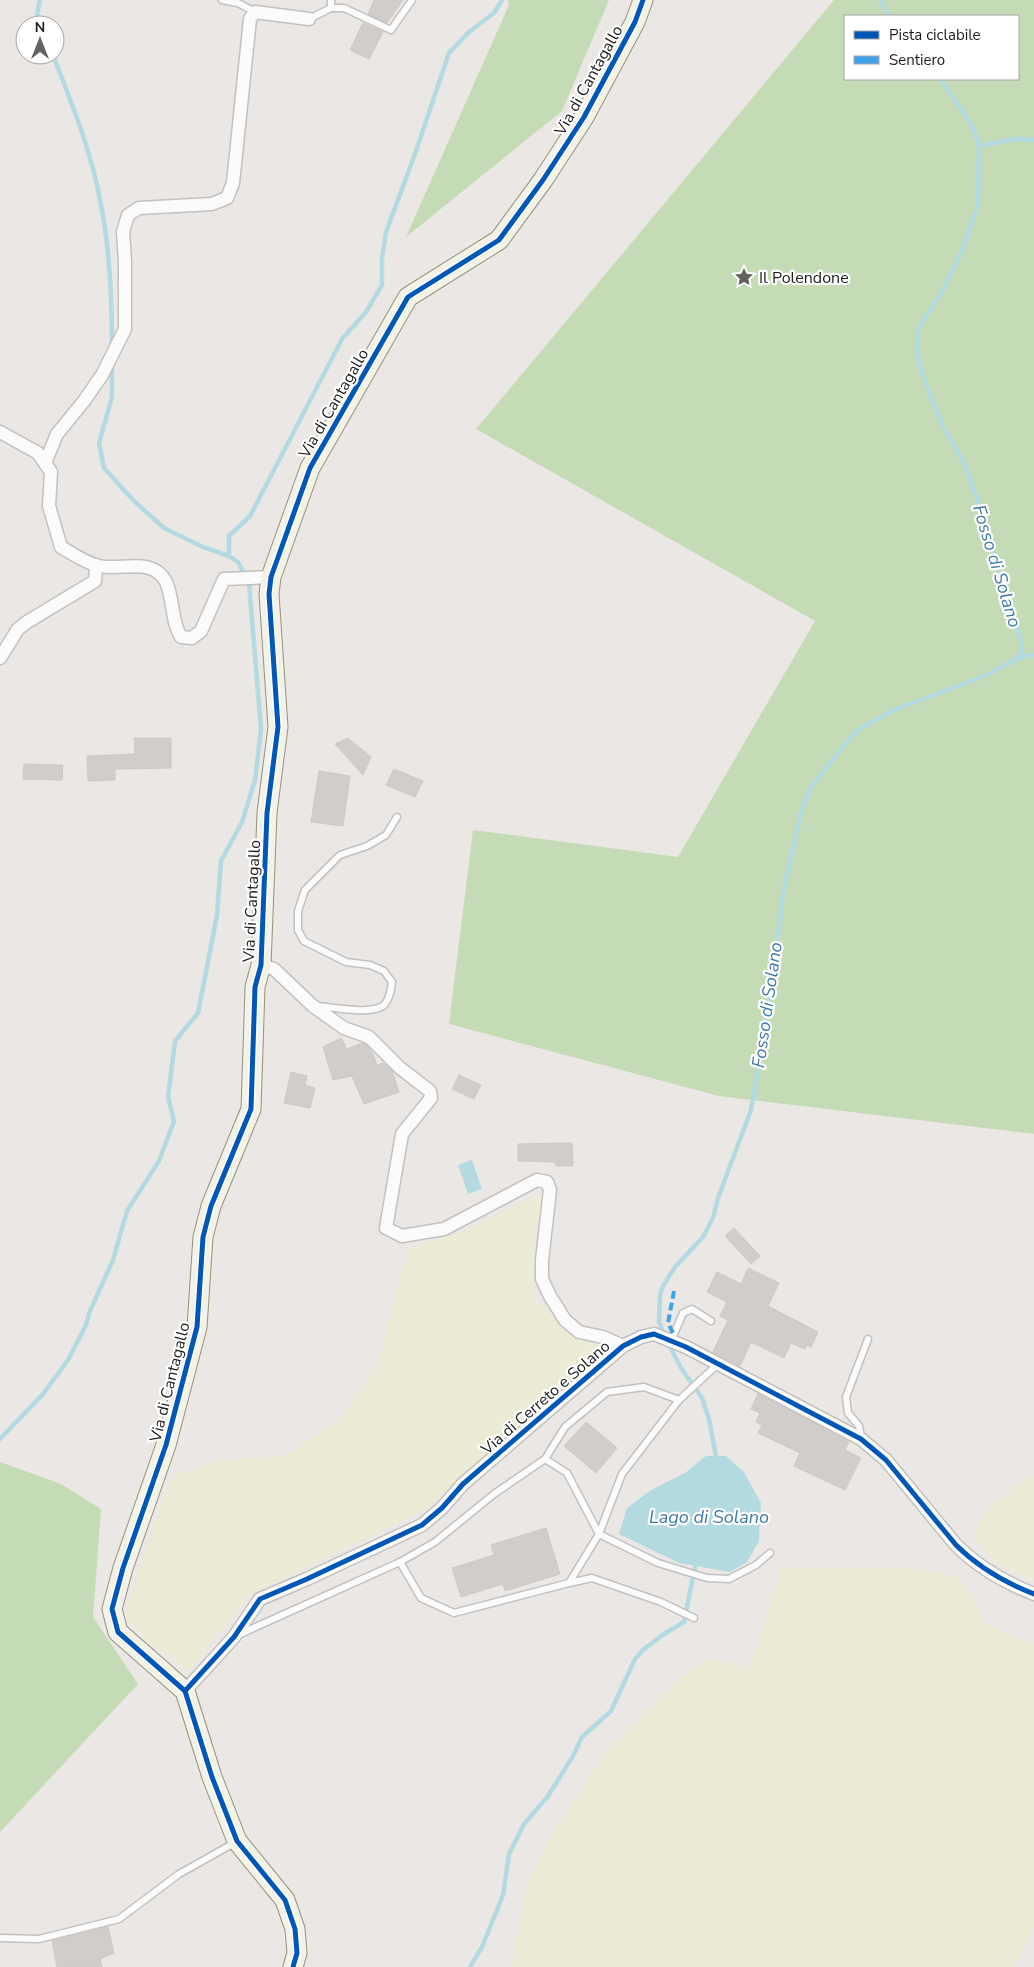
<svg xmlns="http://www.w3.org/2000/svg" width="1034" height="1967" viewBox="0 0 1034 1967" font-family="'Nunito Sans',sans-serif">
	<style>
		.farmland { fill: #ecebd5 }
		.forest { fill: #c5dbb6; fill-rule: evenodd }
		.water { fill: #b3dae1 }
		.lines { fill: none; stroke-linecap: round; stroke-linejoin: round }
		.stream { stroke: #b3dae1; stroke-width: 4.5 }
		.building { fill: #d1cdca; stroke: #cec9c5 }
		.lane-casing { stroke: #c2c1c0; stroke-width: 9 }
		.street-casing { stroke: #c2c1c0; stroke-width: 15 }
		.secondary-casing { stroke: #93937c; stroke-width: 21 }
		.lane { stroke: #fcfbfb; stroke-width: 6 }
		.street { stroke: #fcfbfb; stroke-width: 12 }
		.secondary { stroke: #f2f2e8; stroke-width: 19 }
		.quiet { stroke: #3da2ea; stroke-width: 4; stroke-dasharray: 8 4; stroke-linecap: butt }
		.cycleway-casing { stroke: #fff; stroke-width: 8 }
		.cycleway { stroke: #0057b8; stroke-width: 5 }
		.labels { text-anchor: middle; stroke-width: 4.5; stroke-linejoin: round; paint-order: stroke }
		.street-label { font-size: 16px; fill: #1b1b1b; stroke: #fff }
		.poi-label { font-size: 16px; fill: #1b1b1b; stroke: #fff; text-anchor: start }
		.water-label { font-size: 18px; font-style: italic; fill: #3f7aa9; stroke: #fff }
	</style>
	<rect width="100%" height="100%" fill="#eae7e4"/>
	<g class="farmland">
		<polygon points="543,1192 535,1238 534,1299 570,1333 608,1347 426,1509 250,1595 189,1671 143,1639 125,1615 172,1475 226,1460 286,1455 339,1421 378,1365 397,1288 410,1248 478,1225"/>
		<polygon points="1034,1475 1034,1581 997,1564 972,1536 988,1510 1024,1479"/>
		<polygon points="782,1568 909,1568 959,1577 988,1625 1034,1646 1034,1925 1016,1967 512,1967 526,1889 552,1834 604,1755 680,1680 710,1659 750,1669"/>
	</g>
	<g class="forest">
		<polygon points="508,0 609,0 562,111 406,237 509,5"/>
		<path d="M834,0H1034V1134L719,1096L449,1024L473,830L678,857L815,621L476,429ZM1018,16V79H845V16Z"/>
		<polygon points="0,1462 61,1484 101,1509 93,1617 138,1684 0,1832"/>
	</g>
	<g class="water">
		<polygon points="472,1160 482,1189 468,1194 458,1165"/>
		<polygon points="706,1456 726,1456 744,1472 761,1503 759,1541 747,1562 730,1572 679,1563 619,1534 627,1508 651,1490 685,1473"/>
	</g>
	<g class="lines">
		<g class="stream">
			<polyline points="40,0 37,15 41,25"/>
			<polyline points="880,0 889,16"/>
			<path d="M53,55C71,102 91,150 100,200C110,247 112,298 112,345"/>
			<polyline points="979,146 1015,139 1034,140"/>
			<polyline points="112,363 112,397 99,443 104,468 134,501 164,528 203,547 229,556"/>
			<polyline points="1015,660 1034,654"/>
			<polyline points="664,1334 659,1322 660,1295 663,1286 675,1267 703,1237 713,1218 718,1198 751,1110 770,998 783,894 801,812 811,787 850,738 861,728 894,710 987,675 1015,660 1022,651 1021,641 1016,621 994,558 984,518 965,465 942,425 922,373 917,351 918,329 944,288 963,248 978,204 979,146 973,127 940,79"/>
			<polyline points="668,1343 681,1368 702,1398 709,1419 716,1457 715,1461"/>
			<polyline points="0,1439 43,1394 68,1360 86,1325 90,1311 113,1260 127,1211 159,1161 174,1121 168,1097 175,1041 198,1013 217,915 221,861 242,822 255,780 261,729 249,583 238,562 229,556 229,536 250,516 342,339 366,312 382,285 382,258 386,232 415,154 449,53 469,32 494,13 502,0"/>
			<polyline points="470,1967 482,1947 503,1895 509,1854 524,1824 548,1796 573,1756 582,1737 611,1711 635,1659 644,1649 664,1634 684,1622 696,1562"/>
		</g>
	</g>
	<g class="building">
		<polygon points="374,0 403,0 387,23 368,14"/>
		<polygon points="363,23 383,32 369,59 350,50"/>
		<polygon points="134,738 171,738 171,768 115,769 115,780 88,781 87,756 135,754"/>
		<polygon points="348,738 371,757 363,775 335,744"/>
		<polygon points="24,764 63,765 62,780 23,779"/>
		<polygon points="394,769 423,781 415,797 386,785"/>
		<polygon points="319,771 350,776 343,826 311,822"/>
		<polygon points="341,1038 347,1049 362,1043 365,1044 372,1052 377,1065 383,1063 392,1071 399,1092 364,1104 352,1076 333,1080 323,1047"/>
		<polygon points="291,1072 307,1076 305,1085 315,1088 310,1108 284,1103"/>
		<polygon points="459,1075 481,1085 474,1099 452,1089"/>
		<polygon points="572,1143 573,1166 556,1166 555,1162 518,1161 518,1144"/>
		<polygon points="734,1228 760,1256 751,1264 725,1236"/>
		<polygon points="748,1268 779,1283 768,1306 818,1332 811,1347 807,1345 805,1349 791,1343 784,1358 751,1342 740,1366 713,1352 728,1320 720,1316 727,1302 707,1292 717,1272 741,1284"/>
		<polygon points="758,1394 849,1442 845,1450 861,1458 845,1490 794,1466 800,1453 758,1433 762,1425 756,1422 760,1413 751,1409"/>
		<polygon points="586,1422 617,1448 596,1473 564,1446"/>
		<polygon points="546,1528 560,1574 505,1591 503,1584 461,1597 452,1568 494,1555 491,1545"/>
		<polygon points="108,1927 114,1953 100,1959 102,1967 57,1967 52,1941"/>
	</g>
	<g class="lines">
		<g class="lane-casing">
			<g id="lane">
				<polyline points="222,0 238,3 255,12"/>
				<polyline points="331,8 344,8 391,30 412,0"/>
				<polyline points="309,19 331,8 331,0"/>
				<path d="M317,1006C331,1007 375,1016 385,1004C390,997 391,990 392,982L384,971L370,965L346,962L304,941L298,930V911L305,890L340,855L367,846L386,835L397,817"/>
				<polyline points="671,1341 683,1313 692,1309 711,1321"/>
				<polyline points="861,1437 859,1426 848,1413 846,1397 868,1339"/>
				<polyline points="545,1459 567,1473 599,1534 658,1563 707,1578 729,1579 756,1565 770,1553"/>
				<polyline points="400,1562 421,1598 454,1613 569,1583 599,1534 622,1474 679,1400 718,1364"/>
				<polyline points="569,1583 592,1578 661,1602 694,1618"/>
				<polyline points="238,1635 400,1562 435,1542 494,1494 545,1459 565,1427 607,1392 644,1387 679,1400"/>
				<polyline points="0,1938 39,1939 119,1919 179,1874 236,1842"/>
			</g>
		</g>
		<g class="street-casing">
			<g id="street">
				<path d="M0,432L38,453L51,472L49,506L61,547C73,554 85,563 99,566C122,571 152,556 166,582C174,600 171,621 181,637L192,638L201,631L224,579L271,577"/>
				<polyline points="45,463 57,434 84,401 102,375 125,329 125,262 123,232 128,215 139,208 212,204 227,198 233,183 250,19 255,12 309,19"/>
				<polyline points="0,658 18,629 27,622 95,581 96,565"/>
				<polyline points="261,965 274,969 313,1006 344,1028 369,1037 400,1068 430,1091 431,1098 402,1134 386,1228 402,1236 444,1229 537,1180 547,1182 550,1190 542,1260 542,1279 550,1296 565,1320 579,1332 603,1337 623,1346"/>
				<path d="M185,1691L234,1637L260,1599L307,1579L422,1525L442,1508L463,1484L623,1346L641,1337L654,1334L686,1347L861,1439L886,1460L956,1545C977,1566 1006,1583 1034,1594"/>
			</g>
		</g>
		<g class="secondary-casing">
			<polyline id="secondary" points="293,1967 297,1953 295,1929 285,1900 237,1841 212,1777 185,1691 118,1632 112,1609 123,1568 166,1445 197,1327 203,1237 211,1206 251,1109 255,987 261,965 267,813 278,727 269,594 271,577 310,468 408,297 499,240 543,180 584,117 635,22 643,0"/>
		</g>
		<use href="#lane" class="lane"/>
		<use href="#street" class="street"/>
		<use href="#secondary" class="secondary"/>
		<polyline class="quiet" points="673,1333 668,1323 674,1291"/>
		<g class="cycleway-casing">
			<g id="cycleway">
				<path d="M185,1691L234,1637L260,1599L307,1579L422,1525L442,1508L463,1484L623,1346L641,1337L654,1334L686,1347L861,1439L886,1460L956,1545C977,1566 1006,1583 1034,1594"/>
				<polyline points="293,1967 297,1953 295,1929 285,1900 237,1841 212,1777 185,1691 118,1632 112,1609 123,1568 166,1445 197,1327 203,1237 211,1206 251,1109 255,987 261,965 267,813 278,727 269,594 271,577 310,468 408,297 499,240 543,180 584,117 635,22 643,0"/>
			</g>
		</g>
		<use href="#cycleway" class="cycleway"/>
	</g>
	<defs>
		<g id="sight-bare" transform="scale(1.5)"><path d="M0-6L1.8-2.2L6-1.7L2.9 1.2L3.7 5.4L0 3.3L-3.7 5.4L-2.9 1.2L-6-1.7L-1.8-2.2Z" fill="#636261" stroke="#fff" stroke-width="2.5" paint-order="stroke"/></g>
	</defs>
	<g fill-rule="evenodd">
		<use href="#sight-bare" x="744" y="277"/>
	</g>
	<g class="labels">
		<g class="street-label">
			<text transform="translate(588 80) rotate(-61)" y="6">Via di Cantagallo</text>
			<text transform="translate(333 403) rotate(-60)" y="6">Via di Cantagallo</text>
			<text transform="translate(251 901) rotate(-87)" y="6">Via di Cantagallo</text>
			<text transform="translate(169 1382) rotate(-76)" y="6">Via di Cantagallo</text>
			<text transform="translate(545 1397) rotate(-41)" y="6">Via di Cerreto e Solano</text>
		</g>
		<g class="poi-label">
			<text x="759" y="283">Il Polendone</text>
		</g>
		<g class="water-label">
			<text transform="translate(997 566) rotate(73)" y="6">Fosso di Solano</text>
			<text transform="translate(767 1005) rotate(-82)" y="6">Fosso di Solano</text>
			<text x="709" y="1523">Lago di Solano</text>
		</g>
	</g>
	<rect x="844" y="15" width="175" height="65" fill="#ffffff" stroke="#a4a4a4"/>
	<rect x="854" y="31" width="25" height="8" fill="#0057b8" stroke="#a4a4a4"/>
	<text x="889" y="40" font-size="15" fill="#1b1b1b">Pista ciclabile</text>
	<rect x="854" y="56" width="25" height="8" fill="#3da2ea" stroke="#a4a4a4"/>
	<text x="889" y="65" font-size="15" fill="#1b1b1b">Sentiero</text>
	<g transform="translate(40 40)"><circle r="24" fill="#ffffff" stroke="#a4a4a4"/>
	<path d="M0-4L9 19L0 12L-9 19Z" fill="#636261"/>
	<text y="-8" font-size="14" font-weight="bold" text-anchor="middle" fill="#1b1b1b">N</text>
	</g>
</svg>
